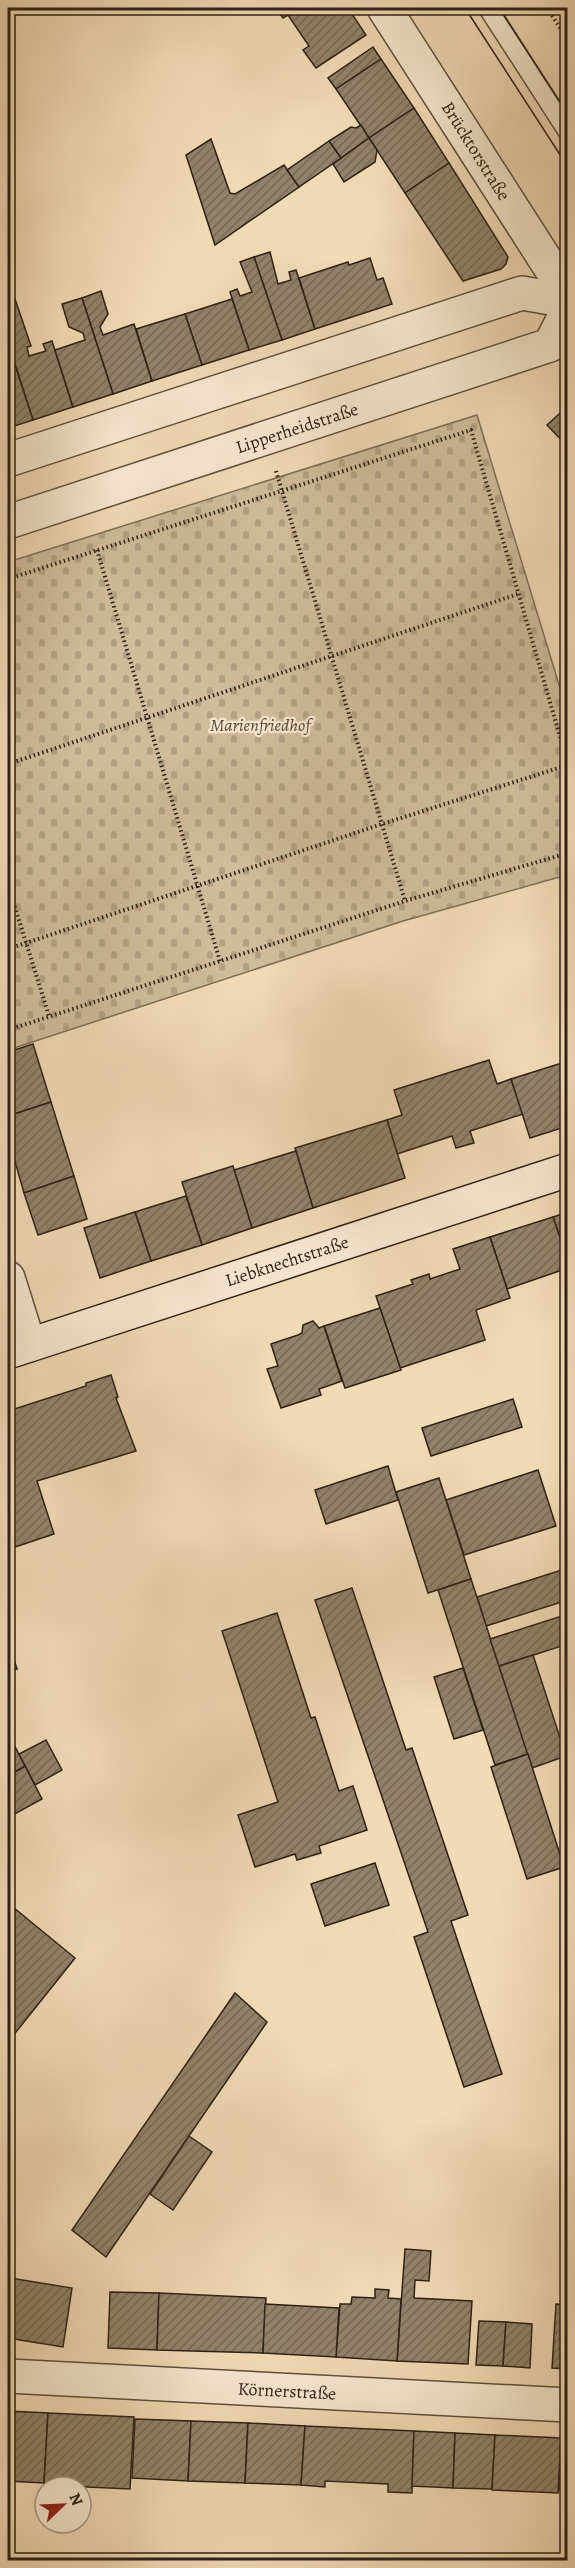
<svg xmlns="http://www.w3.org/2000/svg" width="575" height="2568" viewBox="0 0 575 2568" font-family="Alegreya,serif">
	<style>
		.cemetery { fill: url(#cemetery-stones); stroke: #7e6e58; stroke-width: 1.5 }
		.building { fill: url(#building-hatch); stroke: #2b2216; stroke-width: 1.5 }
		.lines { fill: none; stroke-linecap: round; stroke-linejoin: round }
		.lane-casing { stroke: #5d503e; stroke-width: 21 }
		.street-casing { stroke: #5d503e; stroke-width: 36 }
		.secondary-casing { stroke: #2b2216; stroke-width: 36 }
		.path { stroke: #2b2216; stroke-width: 4; stroke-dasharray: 1.5 3; stroke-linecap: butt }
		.lane { stroke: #f7e7cf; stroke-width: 18 }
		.street { stroke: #f7e7cf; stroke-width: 33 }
		.secondary { stroke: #f7e7cf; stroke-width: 33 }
		.tram { stroke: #2b2216; stroke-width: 1.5 }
		.labels { text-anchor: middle; stroke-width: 4.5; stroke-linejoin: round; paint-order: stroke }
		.street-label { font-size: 18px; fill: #2b2216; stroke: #f7e7cf }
		.park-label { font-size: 18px; font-style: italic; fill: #544837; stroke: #f7e7cf }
	</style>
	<defs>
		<pattern id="cemetery-stones" width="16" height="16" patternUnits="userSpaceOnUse" patternTransform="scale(1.5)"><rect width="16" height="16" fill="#d0bb9a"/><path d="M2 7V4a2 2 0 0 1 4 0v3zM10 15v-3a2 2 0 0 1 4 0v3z" fill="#b3a084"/></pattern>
		<pattern id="building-hatch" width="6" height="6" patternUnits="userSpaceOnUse" patternTransform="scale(1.5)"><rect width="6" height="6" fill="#928269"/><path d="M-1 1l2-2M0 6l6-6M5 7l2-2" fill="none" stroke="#776a55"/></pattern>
	</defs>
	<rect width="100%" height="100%" fill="#f2dab5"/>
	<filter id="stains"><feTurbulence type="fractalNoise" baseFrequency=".00333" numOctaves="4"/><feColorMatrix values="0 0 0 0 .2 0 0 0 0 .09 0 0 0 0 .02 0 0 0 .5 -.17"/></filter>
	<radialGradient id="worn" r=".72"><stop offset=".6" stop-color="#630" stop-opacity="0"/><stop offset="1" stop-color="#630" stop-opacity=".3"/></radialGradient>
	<polygon class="cemetery" points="477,415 567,711 567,875 403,921 8,1050 8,562"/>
	<g class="building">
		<polygon points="276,8 348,8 366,35 316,68 303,50 309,46 288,15 283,18"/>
		<polygon points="373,47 381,59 336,89 328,78"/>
		<polygon points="381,59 414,108 369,138 336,89"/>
		<polygon points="414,108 449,163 405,193 369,138"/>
		<polygon points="361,125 369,138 341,158 329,141 351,127 356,128"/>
		<polygon points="369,138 377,150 375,162 344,182 333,164"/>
		<polygon points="211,139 230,193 235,194 284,165 299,187 215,245 186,155"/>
		<polygon points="329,141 341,158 299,187 287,170"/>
		<polygon points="449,163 508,257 506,264 501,269 463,281 405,193"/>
		<polygon points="270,252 278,284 291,280 289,272 296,270 315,329 282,340 254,257"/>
		<polygon points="254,257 282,340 249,350 230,292 237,289 240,296 252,292 240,262"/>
		<polygon points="370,258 377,280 383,278 392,304 315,329 299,278 348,262 349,265"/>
		<polygon points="101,291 108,314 100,327 103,335 134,324 152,381 113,394 82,298"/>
		<polygon points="14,296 31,346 27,347 29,356 46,351 43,344 52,341 73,407 33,420 8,342 8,298"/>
		<polygon points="82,298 113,394 73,407 55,350 85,340 83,333 69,327 62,304"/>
		<polygon points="232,299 249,350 202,365 185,314"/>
		<polygon points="185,314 202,365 152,381 136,329"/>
		<polygon points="14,362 33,420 8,428 8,364"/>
		<polygon points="568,406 568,447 547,425"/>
		<polygon points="33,1044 51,1102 8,1116 8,1052"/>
		<polygon points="489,1060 497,1084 511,1079 523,1114 470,1131 474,1143 456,1148 452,1136 397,1154 387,1120 402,1115 394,1090"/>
		<polygon points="568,1061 568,1126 530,1138 511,1079"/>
		<polygon points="51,1102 74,1176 24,1193 8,1137 8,1116"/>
		<polygon points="387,1120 405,1178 313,1208 295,1148"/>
		<polygon points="296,1151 313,1208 252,1228 234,1170"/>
		<polygon points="233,1166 252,1228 202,1245 182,1182"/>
		<polygon points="74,1176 87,1219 38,1235 24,1193"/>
		<polygon points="186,1196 202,1245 151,1261 135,1212"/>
		<polygon points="135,1212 151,1261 100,1278 84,1228"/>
		<polygon points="568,1212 568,1261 553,1217"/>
		<polygon points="553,1217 568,1261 568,1268 507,1289 490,1237"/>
		<polygon points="490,1237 510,1298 476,1310 485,1340 400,1368 376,1296 413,1284 411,1280 429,1274 430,1279 460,1269 453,1249"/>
		<polygon points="380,1308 401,1370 345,1388 324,1326"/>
		<polygon points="313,1321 319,1328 324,1326 342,1381 319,1389 321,1395 281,1408 267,1369 278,1366 271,1344 298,1335 302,1333 303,1325"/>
		<polygon points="111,1375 118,1397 116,1398 136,1451 37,1481 54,1534 15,1547 8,1525 8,1411 86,1386 86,1383"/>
		<polygon points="513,1399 522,1427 431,1456 422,1428"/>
		<polygon points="388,1466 398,1500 326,1524 315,1490"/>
		<polygon points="538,1470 556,1526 464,1555 446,1500"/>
		<polygon points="439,1478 471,1579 428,1593 396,1492"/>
		<polygon points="568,1568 568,1600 486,1626 477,1597"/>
		<polygon points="471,1579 528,1754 495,1765 438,1590"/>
		<polygon points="352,1588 406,1750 412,1748 468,1915 451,1921 502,2074 464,2087 414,1937 428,1932 315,1600"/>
		<polygon points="277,1613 311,1718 315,1717 339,1791 353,1786 367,1830 319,1846 321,1853 297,1860 295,1854 255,1867 238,1815 278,1802 222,1631"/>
		<polygon points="568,1614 568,1644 499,1666 490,1639"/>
		<polygon points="8,1640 17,1669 8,1672"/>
		<polygon points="533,1655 566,1756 532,1768 499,1666"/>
		<polygon points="463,1668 483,1730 454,1739 434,1677"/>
		<polygon points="8,1733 25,1766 8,1776"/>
		<polygon points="46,1740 62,1770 35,1785 19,1754"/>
		<polygon points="528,1754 564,1867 527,1879 491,1767"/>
		<polygon points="25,1766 42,1799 11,1816 8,1809 8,1776"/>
		<polygon points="375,1863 389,1905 325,1926 311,1884"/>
		<polygon points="8,1903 75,1958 8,2042"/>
		<polygon points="235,1993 267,2022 106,2257 72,2230"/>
		<polygon points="189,2136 212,2152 173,2210 150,2194"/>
		<polygon points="405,2249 431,2251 429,2281 415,2280 414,2298 472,2301 468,2364 397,2361"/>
		<polygon points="10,2278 72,2288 63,2347 8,2338"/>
		<polygon points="375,2289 389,2290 388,2298 401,2299 397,2361 336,2357 340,2304 351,2304 352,2297 375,2298"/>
		<polygon points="110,2292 159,2293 157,2350 108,2348"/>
		<polygon points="159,2293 266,2298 263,2353 157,2350"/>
		<polygon points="265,2304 339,2308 336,2357 263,2353"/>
		<polygon points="556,2304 568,2305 568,2369 552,2368"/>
		<polygon points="479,2321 506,2322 503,2366 476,2365"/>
		<polygon points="506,2322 532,2324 530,2368 503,2366"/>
		<polygon points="8,2411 48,2413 44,2483 8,2481"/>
		<polygon points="48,2413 134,2417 130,2489 44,2485"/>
		<polygon points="135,2419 191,2421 188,2481 132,2478"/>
		<polygon points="191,2421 248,2423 245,2483 188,2481"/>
		<polygon points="248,2423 305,2426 301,2485 245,2483"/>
		<polygon points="305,2426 414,2431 412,2493 388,2492 388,2484 325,2481 325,2487 301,2485"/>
		<polygon points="414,2431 455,2433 453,2488 412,2486"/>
		<polygon points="455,2433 495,2435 492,2489 453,2488"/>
		<polygon points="495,2435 561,2438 558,2493 492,2490"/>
		<polygon points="561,2438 568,2439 568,2489 559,2489"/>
	</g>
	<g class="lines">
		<g class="lane-casing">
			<polyline id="lane" points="488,8 568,132"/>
		</g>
		<g class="street-casing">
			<g id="street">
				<polyline points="384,8 568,295"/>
				<polyline points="8,460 522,293 568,301"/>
				<polyline points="8,522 550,345 568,310"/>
				<polyline points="8,1278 29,1345"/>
				<polyline points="8,2376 568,2405"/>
			</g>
		</g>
		<g class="secondary-casing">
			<polyline id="secondary" points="8,1352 568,1170"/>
		</g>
		<g class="path">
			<polyline points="547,8 568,40"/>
			<polyline points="276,471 405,901"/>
			<polyline points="97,550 220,961"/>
			<polyline points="8,579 471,430 568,764"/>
			<polyline points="8,764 518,594"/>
			<polyline points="8,885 49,1016"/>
			<polyline points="8,949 382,824 568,765"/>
			<polyline points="8,1030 405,901 568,853"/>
		</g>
		<use href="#lane" class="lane"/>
		<use href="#street" class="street"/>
		<use href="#secondary" class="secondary"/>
		<g class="tram">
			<polyline points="465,8 568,167"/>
			<polyline points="499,8 568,115"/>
		</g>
	</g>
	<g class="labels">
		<g class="street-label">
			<text transform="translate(476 151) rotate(58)" y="6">Brücktorstraße</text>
			<text transform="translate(297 428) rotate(-18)" y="6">Lipperheidstraße</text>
			<text transform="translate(287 1261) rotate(-18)" y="6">Liebknechtstraße</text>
			<text transform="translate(287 2391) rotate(3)" y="6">Körnerstraße</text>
		</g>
		<g class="park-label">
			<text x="260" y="731">Marienfriedhof</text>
		</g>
	</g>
	<rect width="575" height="2568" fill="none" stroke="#f2dab5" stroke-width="30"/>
	<rect x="9" y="9" width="557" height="2550" fill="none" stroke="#2b2216" stroke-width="3"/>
	<rect x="15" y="15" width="545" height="2538" fill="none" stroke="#2b2216" stroke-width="1.5"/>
	<g transform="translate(63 2505) rotate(67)"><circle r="28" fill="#f7e7cf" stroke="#a59885" stroke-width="1.5"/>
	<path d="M0-4.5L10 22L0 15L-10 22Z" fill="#8f2418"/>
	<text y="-9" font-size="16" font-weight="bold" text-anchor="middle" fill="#2b2216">N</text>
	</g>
	<rect width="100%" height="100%" filter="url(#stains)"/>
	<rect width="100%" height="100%" fill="url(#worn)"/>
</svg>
